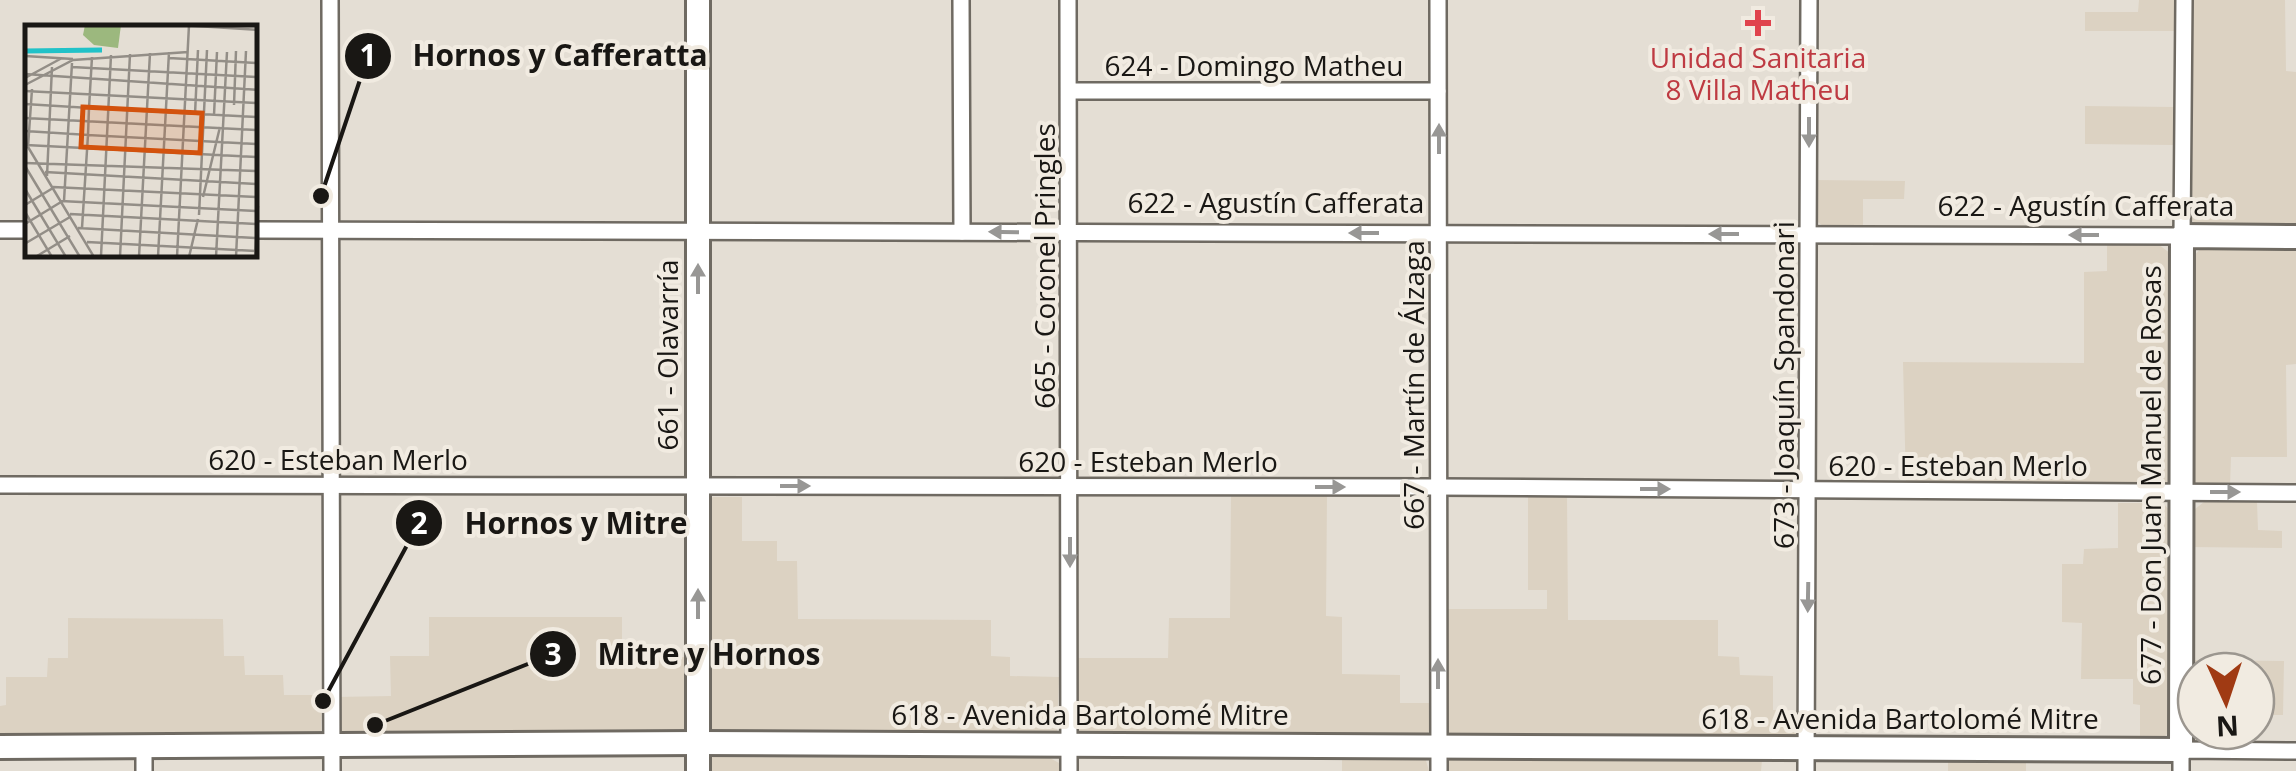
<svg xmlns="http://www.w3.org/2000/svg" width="2296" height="771" viewBox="0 0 2296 771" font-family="'Open Sans',sans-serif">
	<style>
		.built { fill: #dcd2c2 }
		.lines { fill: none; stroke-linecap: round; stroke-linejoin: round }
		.street-casing { stroke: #6f6a62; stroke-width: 20 }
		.secondary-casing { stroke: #6f6a62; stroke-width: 28 }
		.street { stroke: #fff; stroke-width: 15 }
		.secondary { stroke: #fff; stroke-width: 22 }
		.oneway { fill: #989795 }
		.health-dot { fill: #e0444e; stroke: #f1ebe1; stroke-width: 4 }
		.labels { text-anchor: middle; stroke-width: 8; stroke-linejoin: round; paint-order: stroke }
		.health-label { font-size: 28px; fill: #be3a42; stroke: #f1ebe1 }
		.street-label { font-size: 28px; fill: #191714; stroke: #f1ebe1 }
		.inset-river { fill: none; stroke: #21c2c8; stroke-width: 5 }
		.inset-road { fill: none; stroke: #938e87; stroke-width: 2.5 }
		.view { fill: #d3520d; fill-opacity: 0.15; stroke: #d3520d; stroke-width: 5 }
		.inset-edge { fill: none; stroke: #191714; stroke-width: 5 }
		.leader { fill: none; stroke: #191714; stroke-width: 4 }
		.callout-dot { fill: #191714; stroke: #f1ebe1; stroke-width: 4 }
		.mark-label { font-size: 30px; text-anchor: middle; font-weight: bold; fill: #fff }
		.callout-label { font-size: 30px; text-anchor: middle; font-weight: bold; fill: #191714; stroke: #f1ebe1; stroke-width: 8; stroke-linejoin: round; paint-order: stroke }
	</style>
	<rect width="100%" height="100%" fill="#e4ded4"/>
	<g class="built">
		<polygon points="2139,0 2175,0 2176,31 2085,31 2085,12 2138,12"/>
		<polygon points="2191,0 2285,0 2286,71 2296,72 2296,227 2201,227 2193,223 2190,214"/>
		<polygon points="2085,106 2174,107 2174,145 2085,144"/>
		<polygon points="1814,180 1905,181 1904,199 1863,199 1863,228 1826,228 1815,220"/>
		<polygon points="2107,244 2158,244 2171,254 2170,481 2163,485 1906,485 1903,362 2084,363 2084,272 2107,271"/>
		<polygon points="2296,245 2296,364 2286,365 2287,457 2231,457 2230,486 2196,484 2192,480 2193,257 2202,247"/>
		<polygon points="1231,496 1327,496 1326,616 1342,617 1342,674 1400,675 1400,703 1429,703 1430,729 1427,735 1421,738 1083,737 1078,733 1074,726 1074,658 1168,658 1169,618 1230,618"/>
		<polygon points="1528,496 1567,496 1568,620 1718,620 1718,656 1739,657 1740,675 1773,676 1773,710 1800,711 1798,734 1795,738 1454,737 1448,733 1446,609 1547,609 1547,590 1528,590"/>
		<polygon points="713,497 742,497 742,541 777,541 777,561 797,561 798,619 991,620 991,656 1010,657 1010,676 1059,677 1057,732 1053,736 714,734 708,727 708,501"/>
		<polygon points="2204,502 2257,502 2258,530 2282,531 2282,548 2190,547 2190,513"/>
		<polygon points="2118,503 2163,503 2171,512 2171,730 2160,741 2140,741 2140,705 2133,704 2133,679 2081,679 2082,623 2062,622 2062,564 2083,564 2084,549 2118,548"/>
		<polygon points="429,617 622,617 622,657 692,657 687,736 341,735 337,731 336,697 391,696 390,656 429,656"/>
		<polygon points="68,618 223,619 224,656 244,656 245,675 283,675 284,695 322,695 321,732 317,736 0,737 0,706 6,705 6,677 47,677 48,658 68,658"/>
		<polygon points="2191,660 2284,661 2283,715 2256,715 2256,671 2196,671 2196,731 2233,731 2233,742 2198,743 2192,738"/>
		<polygon points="1342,756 1425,757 1429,771 1342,771"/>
		<polygon points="713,757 1050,758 1059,763 1061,771 706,771 706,764"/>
		<polygon points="1453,758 1762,760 1761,771 1444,771 1448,760"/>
		<polygon points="1948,758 2026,759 2026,771 1948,771"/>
	</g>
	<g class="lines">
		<g class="street-casing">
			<g id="street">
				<polyline points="330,0 332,771"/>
				<polyline points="961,0 962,232"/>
				<polyline points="1068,0 1069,771"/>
				<polyline points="1438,0 1439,771"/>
				<polyline points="1070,91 1438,91"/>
				<polyline points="0,230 28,230"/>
				<polyline points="255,230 2182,236 2184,0"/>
				<polyline points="0,485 1438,487 2296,493"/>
				<polyline points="144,747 144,771"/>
				<polyline points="1806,771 1809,0"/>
				<polyline points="2181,771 2181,750 2296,751"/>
			</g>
		</g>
		<g class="secondary-casing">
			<g id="secondary">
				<polyline points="698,0 698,771"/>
				<polyline points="0,747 698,743 2181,750 2182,236 2296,237"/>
			</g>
		</g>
		<use href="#street" class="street"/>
		<use href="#secondary" class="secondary"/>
	</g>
	<defs><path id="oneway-solid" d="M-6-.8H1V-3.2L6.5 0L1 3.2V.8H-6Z" transform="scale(2.5)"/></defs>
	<g class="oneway">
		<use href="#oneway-solid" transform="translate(1809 132) rotate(90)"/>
		<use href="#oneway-solid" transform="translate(1439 139) rotate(-90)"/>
		<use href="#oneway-solid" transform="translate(1004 232) rotate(-179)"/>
		<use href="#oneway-solid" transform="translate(1364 233) rotate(-180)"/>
		<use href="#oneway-solid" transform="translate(1724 234) rotate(-180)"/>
		<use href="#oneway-solid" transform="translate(2084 235) rotate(-180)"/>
		<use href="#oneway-solid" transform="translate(698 279) rotate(-90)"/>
		<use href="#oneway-solid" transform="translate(795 486)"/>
		<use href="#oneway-solid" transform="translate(1330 487)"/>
		<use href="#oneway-solid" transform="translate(1655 489)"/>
		<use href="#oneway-solid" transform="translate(2225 492)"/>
		<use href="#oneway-solid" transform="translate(1070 552) rotate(90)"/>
		<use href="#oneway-solid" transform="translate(1808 597) rotate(91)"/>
		<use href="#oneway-solid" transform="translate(698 604) rotate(-90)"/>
		<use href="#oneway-solid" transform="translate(1438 674) rotate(-90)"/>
	</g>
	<path class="health-dot" d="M1753 8h10v10h10v10h-10v10h-10v-10h-10v-10h10z"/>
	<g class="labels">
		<g class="health-label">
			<text x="1758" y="68">Unidad Sanitaria<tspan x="1758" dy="32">8 Villa Matheu</tspan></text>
		</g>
		<g class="street-label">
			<text x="1254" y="76">624 - Domingo Matheu</text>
			<text x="1276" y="213">622 - Agustín Cafferata</text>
			<text x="2086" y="216">622 - Agustín Cafferata</text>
			<text transform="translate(1045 266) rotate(-90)" y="10">665 - Coronel Pringles</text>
			<text transform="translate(668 355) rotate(-90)" y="10">661 - Olavarría</text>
			<text transform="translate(1414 385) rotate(-90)" y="10">667 - Martín de Álzaga</text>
			<text transform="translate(1784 385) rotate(-90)" y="10">673 - Joaquín Spandonari</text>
			<text x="338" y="470">620 - Esteban Merlo</text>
			<text x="1148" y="472">620 - Esteban Merlo</text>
			<text x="1958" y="476">620 - Esteban Merlo</text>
			<text transform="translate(2151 475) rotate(-90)" y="10">677 - Don Juan Manuel de Rosas</text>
			<text x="1090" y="725">618 - Avenida Bartolomé Mitre</text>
			<text x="1900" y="729">618 - Avenida Bartolomé Mitre</text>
		</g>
	</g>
	<g transform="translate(25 25)">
		<rect width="232" height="232" fill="#e4ded4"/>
		<path d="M60,0H96L93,23L69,20L58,10Z" fill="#9cb87e"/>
		<path class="inset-river" d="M0,26L77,25"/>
		<path class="inset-road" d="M155,0L233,5M0,31L48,34M144,33L233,38M47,42L233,52M0,49L233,65M0,53L37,33M0,60L48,35L163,27M0,66L233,78M0,79L64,83L67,32M209,80L211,26M170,89L173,25M189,90L192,27M0,93L233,105M0,106L63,110L64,83L233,92M0,117L69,232M1,120L233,132M3,122L7,64M0,138L233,146M0,141L55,232M20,147L233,159M22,151L27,42M28,162L233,172M0,164L41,232M178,172L195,102M36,176L232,186M39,176L47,38M0,180L28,163M0,187L27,232M45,189L232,199M174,190L182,25M0,199L36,177M53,203L230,213M57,203L63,110L233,119M62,217L233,226M1,218L45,192M12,231L45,211M76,231L86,30M95,232L105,29M114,232L125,28M133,232L144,27M152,232L164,0M164,232L173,194M191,232L202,27M211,232L221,26M230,232L233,181"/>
		<path class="view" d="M58,82L177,88L175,128L56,122Z"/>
		<rect width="232" height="232" class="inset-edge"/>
	</g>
	<path class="leader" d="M321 196L368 56M323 701L419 523M375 725L553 654"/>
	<g class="callout-dot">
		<circle cx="321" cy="196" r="10"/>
		<circle cx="323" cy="701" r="10"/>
		<circle cx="375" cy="725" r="10"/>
		<circle cx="368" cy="56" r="25"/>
		<circle cx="419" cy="523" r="25"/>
		<circle cx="553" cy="654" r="25"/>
	</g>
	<g class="mark-label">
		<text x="368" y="66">1</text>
		<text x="419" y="534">2</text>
		<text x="553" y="665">3</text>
	</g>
	<g class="callout-label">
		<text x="560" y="66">Hornos y Cafferatta</text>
		<text x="576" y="534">Hornos y Mitre</text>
		<text x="709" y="665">Mitre y Hornos</text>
	</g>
	<g transform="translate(2226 701) rotate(177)"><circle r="48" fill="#f1ebe1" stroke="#9b968f" stroke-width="2.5"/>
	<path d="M0-8L18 38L0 25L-18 38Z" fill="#a03a13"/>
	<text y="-15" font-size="28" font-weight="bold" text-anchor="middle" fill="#191714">N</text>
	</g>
</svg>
